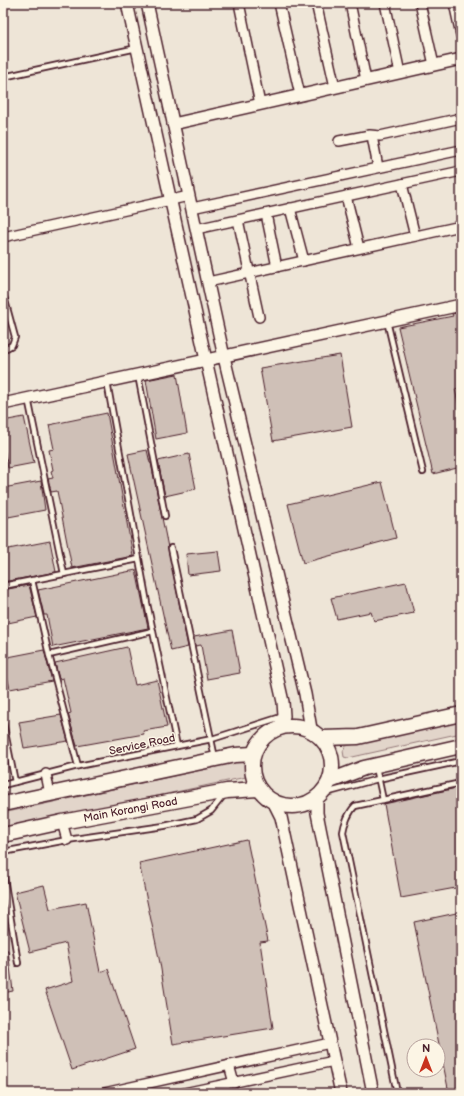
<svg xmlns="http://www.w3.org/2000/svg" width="464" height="1096" viewBox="0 0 464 1096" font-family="'Balsamiq Sans',sans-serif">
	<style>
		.built { fill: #eee5d7; fill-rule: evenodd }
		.green { fill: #e2d5ca; stroke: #967a7a }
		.building { fill: #cfc0b7; stroke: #4a1f2b }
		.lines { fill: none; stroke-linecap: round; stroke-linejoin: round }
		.service-casing { stroke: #4a1f2b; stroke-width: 8 }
		.minor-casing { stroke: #4a1f2b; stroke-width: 12 }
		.tertiary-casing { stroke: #4a1f2b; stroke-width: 14 }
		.primary-casing { stroke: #4a1f2b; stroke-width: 17 }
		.service { stroke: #fcf5e5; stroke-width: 4.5 }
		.minor { stroke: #fcf5e5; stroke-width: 9 }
		.tertiary { stroke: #fcf5e5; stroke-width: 11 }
		.primary { stroke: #fcf5e5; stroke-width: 14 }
		.labels { text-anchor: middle; stroke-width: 3; stroke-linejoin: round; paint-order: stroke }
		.street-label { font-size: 11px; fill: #4a1f2b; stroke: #fcf5e5 }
	</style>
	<rect width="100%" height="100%" fill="#fcf5e5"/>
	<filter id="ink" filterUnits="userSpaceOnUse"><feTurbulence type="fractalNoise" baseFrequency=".025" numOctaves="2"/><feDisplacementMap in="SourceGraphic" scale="8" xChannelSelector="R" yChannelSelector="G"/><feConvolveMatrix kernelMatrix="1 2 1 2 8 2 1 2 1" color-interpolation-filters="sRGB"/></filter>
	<g filter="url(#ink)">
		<path class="built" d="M3,3H461V1093H3ZM414,1046H438V1070H414Z"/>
		<g class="green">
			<polygon points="461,721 461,733 348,758 344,757 343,751 346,746"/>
			<polygon points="242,761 245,762 248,774 246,777 3,829 3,813"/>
		</g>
		<g class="building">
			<polygon points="461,312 461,388 455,389 461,417 461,467 433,474 398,327 453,316 452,314"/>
			<polygon points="340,355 352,427 273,441 260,368"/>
			<polygon points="177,374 187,433 156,439 146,380"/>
			<polygon points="107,413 133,556 72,568 57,491 51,492 48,479 53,478 51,471 53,470 49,450 54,449 49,425"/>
			<polygon points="24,417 34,463 8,468 3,443 3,421"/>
			<polygon points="147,450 150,463 151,463 188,647 171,651 128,454"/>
			<polygon points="189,454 196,489 165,496 158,461"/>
			<polygon points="41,481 45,510 3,518 3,488"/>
			<polygon points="382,482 396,538 303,563 288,504"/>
			<polygon points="50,541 56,572 3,582 3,550"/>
			<polygon points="218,551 221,571 188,575 186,554"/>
			<polygon points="136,570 148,628 53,647 47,615 44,615 38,590"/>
			<polygon points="406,582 414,613 374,621 371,612 337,619 331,598"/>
			<polygon points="29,585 37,617 3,624 3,590"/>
			<polygon points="232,630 240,673 207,679 201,645 195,646 194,637"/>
			<polygon points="127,647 135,685 157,680 167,727 143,731 144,734 77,746 68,714 71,713 63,678 59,679 55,663"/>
			<polygon points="44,650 52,681 10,689 3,658"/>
			<polygon points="61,715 68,741 24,748 19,722"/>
			<polygon points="461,787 461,887 401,898 384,804"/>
			<polygon points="247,840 268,941 260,942 273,1028 173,1044 160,963 139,863"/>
			<polygon points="44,885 50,909 86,902 100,972 108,969 135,1049 72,1070 45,990 73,981 66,943 30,952 15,892"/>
			<polygon points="461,912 461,1093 449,1093 414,922"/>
			<polygon points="3,950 8,950 13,991 3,993"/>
		</g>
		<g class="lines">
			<g class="service-casing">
				<g id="service">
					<polyline points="3,77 137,48"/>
					<polyline points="3,293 15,337 12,345 3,350"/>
					<polyline points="387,321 423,472"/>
					<polyline points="138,375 165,516"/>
					<polyline points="107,382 147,603 177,746"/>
					<polyline points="28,398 64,574"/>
					<polyline points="171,548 215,758"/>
					<polyline points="32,580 49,655 78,766"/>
					<polyline points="3,586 139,559"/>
					<polyline points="49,655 153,631"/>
					<polyline points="3,722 15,782"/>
					<polyline points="376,767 383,800"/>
					<polyline points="3,785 78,766 212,739 281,717"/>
					<polyline points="322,794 378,779 461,761"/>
					<polyline points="3,852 67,840 164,826 197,819 211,811 223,796"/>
					<polyline points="3,872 18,963"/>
					<path d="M397,1093L343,832C344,824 349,812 355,806L461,783"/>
				</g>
			</g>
			<g class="minor-casing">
				<g id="minor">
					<polyline points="239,3 260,104"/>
					<polyline points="279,3 300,95"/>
					<polyline points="316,3 335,87"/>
					<polyline points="350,3 366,80"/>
					<polyline points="385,3 400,73"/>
					<polyline points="420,3 434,65"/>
					<polyline points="454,3 461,35"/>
					<polyline points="372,136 378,167"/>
					<polyline points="339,141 370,135 380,136 461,118"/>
					<polyline points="402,184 415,236"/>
					<polyline points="346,196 359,248"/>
					<polyline points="192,208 461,150"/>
					<polyline points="290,208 304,261"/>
					<polyline points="266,214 277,267"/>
					<polyline points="238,220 259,317"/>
					<polyline points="196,229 461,171"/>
					<polyline points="3,237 189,196"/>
					<polyline points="208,282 461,226"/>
					<polyline points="46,774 50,794"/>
					<polyline points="62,822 67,840"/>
					<polyline points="229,1065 234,1083"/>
					<polyline points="104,1093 330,1043"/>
					<polyline points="184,1093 334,1061"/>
				</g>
			</g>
			<g class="tertiary-casing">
				<g id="tertiary">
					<polyline points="127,3 206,360 283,702 284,716 279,727"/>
					<polyline points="147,3 224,357 305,694 311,729"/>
					<polyline points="173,124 461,59"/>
					<polyline points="3,404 461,305"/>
					<polyline points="317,798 317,813 373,1093"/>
					<polyline points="273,801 281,817 341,1093"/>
				</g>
			</g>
			<g class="primary-casing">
				<g id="primary">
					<circle cx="292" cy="766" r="40"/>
					<polyline points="323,738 358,737 461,714"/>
					<polyline points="330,781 364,768 461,746"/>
					<polyline points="3,804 216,759 235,755 253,754"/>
					<path id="s1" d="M3,835L62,822L227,791L258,789"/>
				</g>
			</g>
			<use href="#service" class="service"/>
			<use href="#minor" class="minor"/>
			<use href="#tertiary" class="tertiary"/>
			<use href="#primary" class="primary"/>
		</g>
	</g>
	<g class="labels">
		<g class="street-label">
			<text transform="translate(142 744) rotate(-12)" y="4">Service Road</text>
			<text dy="4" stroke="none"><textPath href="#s1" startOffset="130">Main Korangi Road</textPath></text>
		</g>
	</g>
	<rect width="464" height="1096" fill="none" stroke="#fcf5e5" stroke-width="16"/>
	<rect x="8" y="8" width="448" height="1080" fill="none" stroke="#4a1f2b" stroke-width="1.5" filter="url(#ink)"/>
	<g transform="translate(426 1058)"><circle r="19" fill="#fcf5e5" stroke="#b59f9b"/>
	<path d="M0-3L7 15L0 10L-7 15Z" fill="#c8321e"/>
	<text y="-6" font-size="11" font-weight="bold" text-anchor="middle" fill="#4a1f2b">N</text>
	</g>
</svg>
